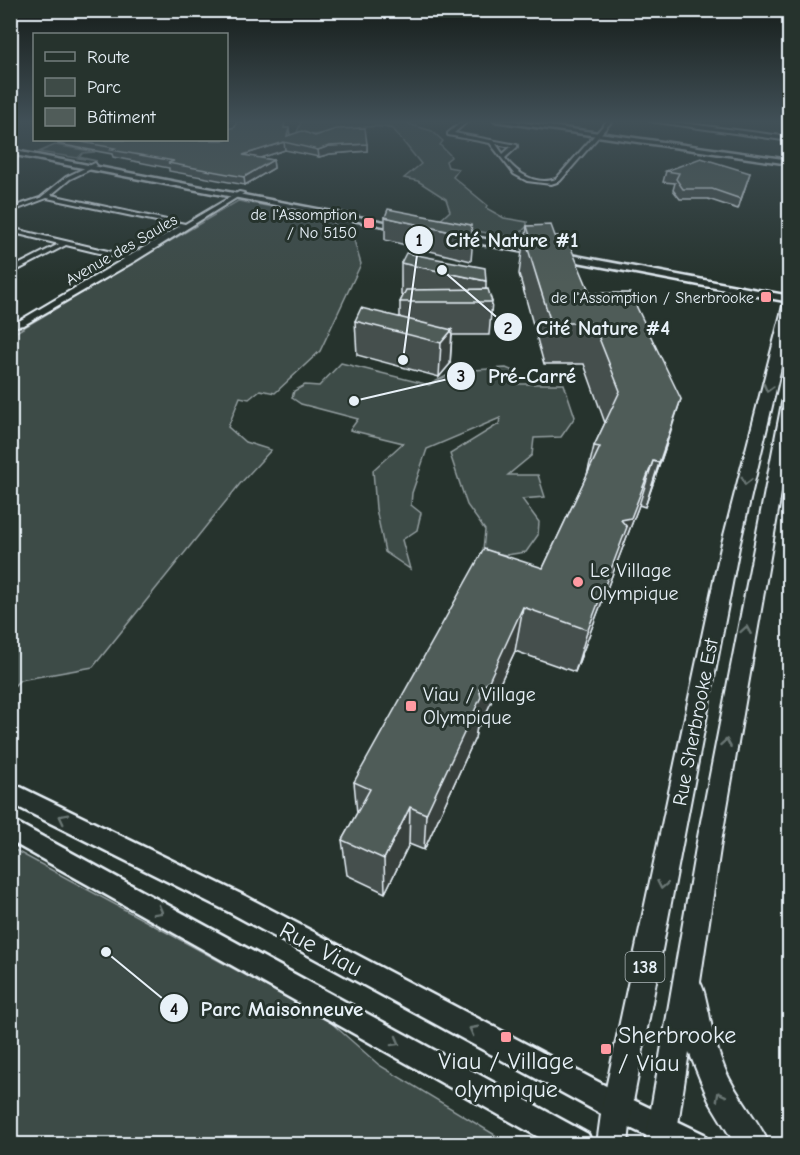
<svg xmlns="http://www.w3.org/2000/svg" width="800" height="1155" viewBox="0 0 800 1155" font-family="'Comic Neue',sans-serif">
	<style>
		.green { fill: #3e4b47; stroke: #939ea0; stroke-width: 1.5 }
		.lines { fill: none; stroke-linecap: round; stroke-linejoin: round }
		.minor-casing { stroke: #e8f1f8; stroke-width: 4 }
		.tertiary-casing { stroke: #e8f1f8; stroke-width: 5 }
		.secondary-casing { stroke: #e8f1f8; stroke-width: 5 }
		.primary-casing { stroke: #e8f1f8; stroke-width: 4 }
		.minor { fill: #26332d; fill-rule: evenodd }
		.tertiary { fill: #26332d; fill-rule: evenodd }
		.secondary { fill: #26332d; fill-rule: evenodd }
		.primary { fill: #26332d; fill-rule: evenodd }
		.wall { fill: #454f4d; stroke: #e8f1f8; stroke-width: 1.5 }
		.shaded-wall { fill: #38403e; stroke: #e8f1f8; stroke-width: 1.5 }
		.building { fill: #505c59; stroke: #e8f1f8; stroke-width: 1.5 }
		.oneway { stroke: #6a7674 }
		.poi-dot { fill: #ff9aa2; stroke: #26332d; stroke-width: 2 }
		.labels { text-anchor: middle; stroke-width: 6; stroke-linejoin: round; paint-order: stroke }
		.far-poi-label { font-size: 16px; fill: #e8f1f8; stroke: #26332d; text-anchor: end }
		.far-street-label { font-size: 16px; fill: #e8f1f8; stroke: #26332d }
		.shield { fill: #26332d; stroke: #aeb8bb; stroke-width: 1.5 }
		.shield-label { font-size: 18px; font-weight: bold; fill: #e8f1f8 }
		.poi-label { font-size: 20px; fill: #e8f1f8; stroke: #26332d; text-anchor: start }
		.street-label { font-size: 20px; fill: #e8f1f8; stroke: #26332d }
		.near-street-label { font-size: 24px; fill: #e8f1f8; stroke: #26332d }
		.near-poi-label { font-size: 24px; fill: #e8f1f8; stroke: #26332d; text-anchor: start }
		.leader { fill: none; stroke: #e8f1f8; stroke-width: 2 }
		.callout-dot { fill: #e8f1f8; stroke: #26332d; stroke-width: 2 }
		.mark-label { font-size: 18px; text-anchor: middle; font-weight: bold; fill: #111 }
		.callout-label { font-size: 21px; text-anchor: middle; font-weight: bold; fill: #e8f1f8; stroke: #26332d; stroke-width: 6; stroke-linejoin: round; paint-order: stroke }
	</style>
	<rect width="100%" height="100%" fill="#26332d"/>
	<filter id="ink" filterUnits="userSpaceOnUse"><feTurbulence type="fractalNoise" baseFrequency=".0167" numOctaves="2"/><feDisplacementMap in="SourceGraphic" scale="12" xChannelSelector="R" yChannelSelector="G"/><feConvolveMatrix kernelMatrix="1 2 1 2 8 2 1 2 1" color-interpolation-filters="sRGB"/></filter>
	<g filter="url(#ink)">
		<g class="green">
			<path d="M299,121H411L409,124L432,131L443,141L440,145L450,155L451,157L446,161L448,167L459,169L453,177L487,205L486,208L504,218L527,222V226L516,238L436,224L450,211L446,199L418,181L404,178L421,164L393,129C363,119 323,142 297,132L301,122Z"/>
			<polygon points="55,145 95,152 83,153 79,157 97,161 39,152"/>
			<polygon points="238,201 329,217 336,227 351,230 361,264 320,351 275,393 260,390 249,399 240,397 228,427 245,442 271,450 239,485 93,667 20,680 11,689 11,335"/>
			<polygon points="341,363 429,385 456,371 506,368 511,370 516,384 564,384 575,417 561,437 534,438 532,455 508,475 538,475 545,497 522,499 539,522 538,535 526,552 506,555 483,551 485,530 467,505 450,454 499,424 500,418 427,449 412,493 411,505 421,513 417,530 402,540 410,569 385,552 376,509 373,470 403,443 350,430 358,419 301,404 292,398 294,391 305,385 319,386"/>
			<polygon points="11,848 328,1020 379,1065 510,1144 11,1144"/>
		</g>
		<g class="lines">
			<g class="minor-casing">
				<g id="minor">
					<path d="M463,121H468L454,133L517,145V147L505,158C517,174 536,186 556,179L607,121H612L560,181L551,184L527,181L514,174L490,143L448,135V133ZM496,144L511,147L503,154Z"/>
					<polygon points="650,121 666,121 790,137 790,141"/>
					<polygon points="782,121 790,121 790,123 782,122"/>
					<polygon points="95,163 97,166 70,179 51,195 185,224 239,192 244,193 135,261 24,325 10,327 10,322 19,321 124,259 66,245 10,274 10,269 59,244 10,232 10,228 129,256 180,226 47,198 10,212 10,208 40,198 66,177"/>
				</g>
			</g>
			<g class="tertiary-casing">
				<g id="tertiary">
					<polygon points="10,150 405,226 409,228 405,230 10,154"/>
					<polygon points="453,233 790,296 790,302 450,238 450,234"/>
				</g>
			</g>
			<g class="secondary-casing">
				<g id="secondary">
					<polygon points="494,121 514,121 790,160 790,164"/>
					<polygon points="10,782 245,896 627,1097 704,1134 708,1144 664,1144 607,1117 229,912 10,803"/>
					<polygon points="10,819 588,1134 592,1144 551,1144 10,841"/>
				</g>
			</g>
			<g class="primary-casing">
				<g id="primary">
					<polygon points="790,299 790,329 739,547 632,1107 628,1144 597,1144 602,1107 721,547 784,302"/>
					<path d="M790,394V441L721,842L700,982C705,991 706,1002 709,1013C712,1031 717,1050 724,1067C735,1095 757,1117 769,1144H735L709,1101L689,1052L675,1144H645L697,842L783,398Z"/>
				</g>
			</g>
			<use href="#minor" class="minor"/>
			<use href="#tertiary" class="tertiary"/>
			<use href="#secondary" class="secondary"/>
			<use href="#primary" class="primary"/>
		</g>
		<g class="wall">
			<polygon points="286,128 289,128 290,135 315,136 367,144 367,151 330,154 319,157 285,150 259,158 273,160 274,168 245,185 169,171 169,168 113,157 112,154 58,144 56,140 226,140"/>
			<polygon points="666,171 750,173 738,209 708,199 680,199 673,190 675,183 663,182"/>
			<polygon points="385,217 473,237 471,261 385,240"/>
			<polygon points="527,226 555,236 590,293 667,443 645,507 639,505 575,672 515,651 481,724 477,727 475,738 424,850 409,844 385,893 347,875 342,840 357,813 354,782 543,568 587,475 594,446 605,423 584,364 544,364 519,274 524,236 526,236"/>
			<polygon points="401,263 486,281 486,289 492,302 489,335 452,335 450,364 439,377 357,355 355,321 400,317 400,302 403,296 401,295"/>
		</g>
		<g class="shaded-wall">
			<polygon points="284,142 285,150 244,163 243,155"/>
			<polygon points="367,144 367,151 330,154 319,157 318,150 329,146"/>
			<polygon points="273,160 274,168 245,185 244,177"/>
			<polygon points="452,330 450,364 439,377 441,343"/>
			<polygon points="681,399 667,443 645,507 659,463"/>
			<polygon points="653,461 639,505 575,672 621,520"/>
			<polygon points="523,607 515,651 481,724 477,727 475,738 424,850 426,814 479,688"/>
			<polygon points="410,807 409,844 385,893 384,859"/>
		</g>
		<g class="building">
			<polygon points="237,121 285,121 284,128 289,128 287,136 302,131 315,136 336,129 365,128 367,144 329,146 318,150 284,142 243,155 273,160 244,177 168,163 174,161 111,150 115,148 70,140 226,140 226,129 235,127"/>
			<polygon points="701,158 750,173 741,199 712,189 683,189 676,179 679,173 666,171"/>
			<polygon points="388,209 471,225 473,237 385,217"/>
			<polygon points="551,225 555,236 566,236 590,293 630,293 681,399 659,463 653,461 631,518 621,520 627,527 588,630 523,607 488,683 479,688 481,697 426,814 410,807 384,859 342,840 370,789 354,782 484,549 543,568 600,447 594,446 620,391 593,323 551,323 524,236 530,236 527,226"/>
			<polygon points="406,253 485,268 486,281 401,263"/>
			<polygon points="488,289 492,302 400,302 406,290"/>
			<polygon points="361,308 452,330 441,343 355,321"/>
		</g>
		<defs><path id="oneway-chevron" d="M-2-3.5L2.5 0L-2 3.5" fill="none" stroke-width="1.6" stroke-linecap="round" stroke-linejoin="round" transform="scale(1.5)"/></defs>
		<g class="oneway">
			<use href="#oneway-chevron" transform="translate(768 388) rotate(105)"/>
			<use href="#oneway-chevron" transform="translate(746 481) rotate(104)"/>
			<use href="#oneway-chevron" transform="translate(746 630) rotate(-80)"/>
			<use href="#oneway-chevron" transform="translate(726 743) rotate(-80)"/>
			<use href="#oneway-chevron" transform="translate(63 818) rotate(-153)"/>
			<use href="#oneway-chevron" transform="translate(662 885) rotate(101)"/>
			<use href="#oneway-chevron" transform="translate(159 911) rotate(29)"/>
			<use href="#oneway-chevron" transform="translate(473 1030) rotate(-152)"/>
			<use href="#oneway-chevron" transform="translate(396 1042) rotate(29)"/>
			<use href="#oneway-chevron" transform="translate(720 1096) rotate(-118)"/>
		</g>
	</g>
	<linearGradient id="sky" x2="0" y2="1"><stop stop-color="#151c19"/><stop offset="0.43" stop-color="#415057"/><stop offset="1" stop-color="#415057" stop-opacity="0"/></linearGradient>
	<rect width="800" height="283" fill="url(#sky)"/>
	<g class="poi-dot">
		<rect x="363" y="217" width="12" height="12" rx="3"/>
		<rect x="760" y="291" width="12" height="12" rx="3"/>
		<circle cx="578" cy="582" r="6"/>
		<rect x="405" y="700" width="12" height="12" rx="3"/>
		<rect x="500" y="1031" width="12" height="12" rx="3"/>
		<rect x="600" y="1043" width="12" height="12" rx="3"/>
	</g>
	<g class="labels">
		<g class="far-poi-label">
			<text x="357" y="220">de l'Assomption<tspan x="357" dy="18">/ No 5150</tspan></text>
			<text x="754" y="303">de l'Assomption / Sherbrooke</text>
		</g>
		<g class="far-street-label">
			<text transform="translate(121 249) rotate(-30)" y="6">Avenue des Saules</text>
		</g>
		<rect class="shield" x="625.5" y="952" width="39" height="30" rx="4.5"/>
		<g class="shield-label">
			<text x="645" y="973">138</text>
		</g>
		<g class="poi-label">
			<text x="590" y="577">Le Village<tspan x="590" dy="23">Olympique</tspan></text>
			<text x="423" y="701">Viau / Village<tspan x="423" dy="23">Olympique</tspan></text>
		</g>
		<g class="street-label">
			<text transform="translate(695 722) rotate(-79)" y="7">Rue Sherbrooke Est</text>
		</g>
		<g class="near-street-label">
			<text transform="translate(321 949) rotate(28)" y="8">Rue Viau</text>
		</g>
		<g class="near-poi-label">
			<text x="618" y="1043">Sherbrooke<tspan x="618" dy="28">/ Viau</tspan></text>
			<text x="506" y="1069" text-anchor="middle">Viau / Village<tspan x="506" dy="28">olympique</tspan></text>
		</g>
	</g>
	<path class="leader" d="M403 360L419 240M442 270L508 327M354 401L461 376M106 952L174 1008"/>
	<g class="callout-dot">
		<circle cx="403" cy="360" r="6"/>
		<circle cx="442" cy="270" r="6"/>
		<circle cx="354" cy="401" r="6"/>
		<circle cx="106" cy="952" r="6"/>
		<circle cx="419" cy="240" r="15"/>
		<circle cx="508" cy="327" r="15"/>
		<circle cx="461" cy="376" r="15"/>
		<circle cx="174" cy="1008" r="15"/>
	</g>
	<g class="mark-label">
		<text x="419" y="246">1</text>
		<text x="508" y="334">2</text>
		<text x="461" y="382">3</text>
		<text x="174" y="1015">4</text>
	</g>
	<g class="callout-label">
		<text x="512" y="247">Cité Nature #1</text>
		<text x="603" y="335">Cité Nature #4</text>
		<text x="532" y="383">Pré-Carré</text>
		<text x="282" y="1016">Parc Maisonneuve</text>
	</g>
	<rect width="800" height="1155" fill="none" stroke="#26332d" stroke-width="36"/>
	<rect x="18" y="18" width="764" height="1119" fill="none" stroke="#e8f1f8" stroke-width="2" filter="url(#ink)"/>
	<rect x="33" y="33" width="195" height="108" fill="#26332d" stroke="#747f7e" stroke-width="1.5"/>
	<rect x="45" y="52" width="30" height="9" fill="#26332d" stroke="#747f7e" stroke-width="1.5"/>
	<text x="87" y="63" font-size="18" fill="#e8f1f8">Route</text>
	<rect x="45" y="78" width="30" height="18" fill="#3e4b47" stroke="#747f7e" stroke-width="1.5"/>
	<text x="87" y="93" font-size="18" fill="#e8f1f8">Parc</text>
	<rect x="45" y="108" width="30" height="18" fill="#505c59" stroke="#747f7e" stroke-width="1.5"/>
	<text x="87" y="123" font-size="18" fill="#e8f1f8">Bâtiment</text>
</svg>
